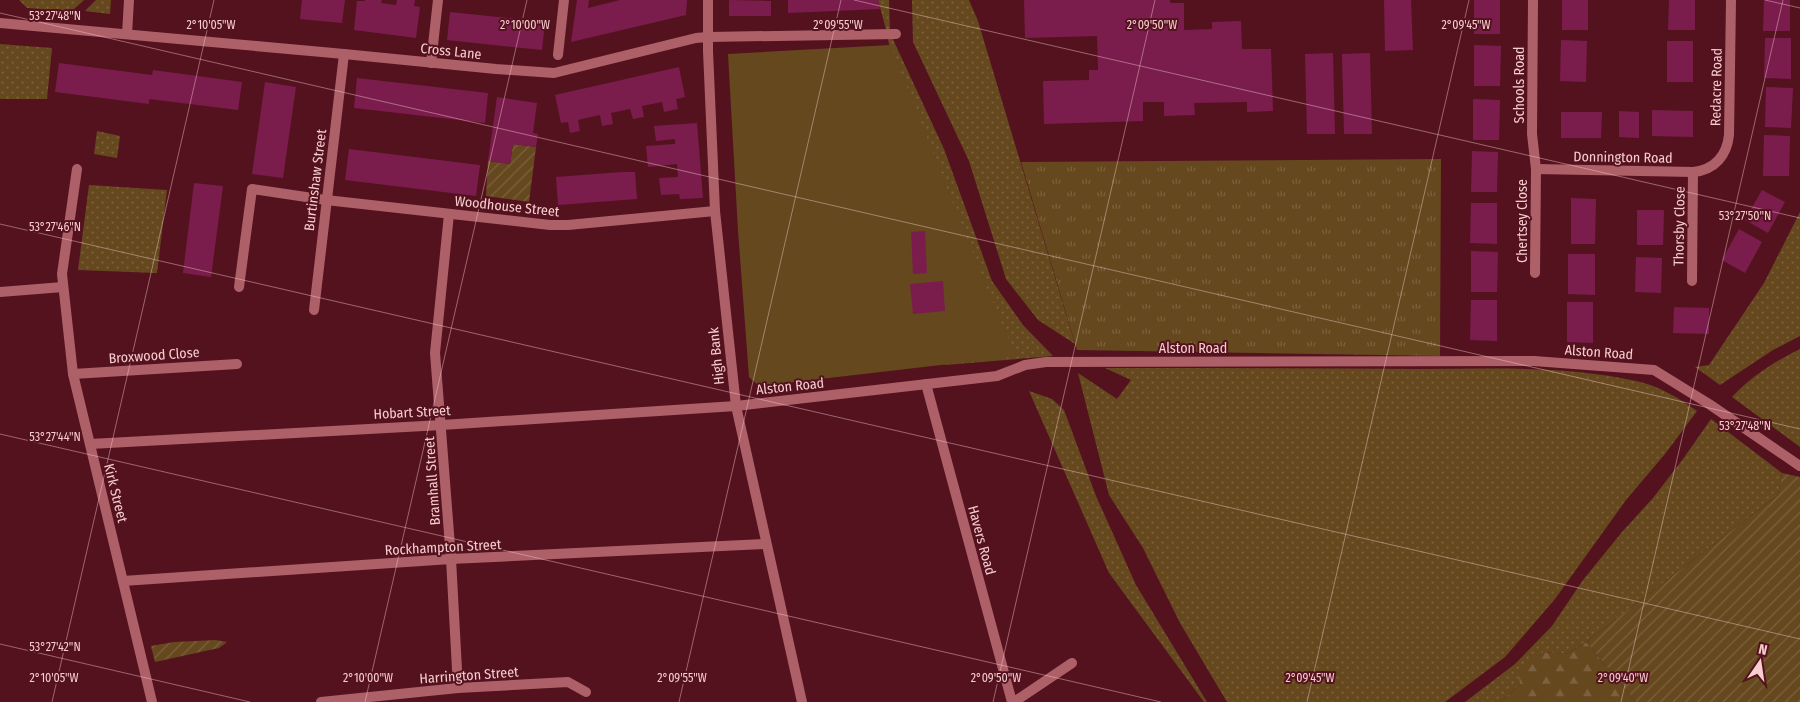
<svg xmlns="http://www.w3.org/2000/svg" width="1800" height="702" viewBox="0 0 1800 702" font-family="'Fira Sans Condensed',sans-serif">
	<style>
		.grass { fill: url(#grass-dots) }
		.forest { fill: url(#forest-firs) }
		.park { fill: url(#park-tufts) }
		.garden { fill: url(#garden-furrows) }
		.pitch { fill: #65481e }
		.building { fill: #7a1d4c }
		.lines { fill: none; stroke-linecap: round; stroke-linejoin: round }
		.pedestrian { stroke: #ae6068; stroke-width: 10 }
		.minor { stroke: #ae6068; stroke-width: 10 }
		.ticks { fill: none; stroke: #f7cdcf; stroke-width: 1; stroke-opacity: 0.45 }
		.labels { text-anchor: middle; stroke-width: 4; stroke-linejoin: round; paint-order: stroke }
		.street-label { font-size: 14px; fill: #f7cdcf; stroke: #54121f }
		.ticks-label { font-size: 12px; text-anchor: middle; fill: #f7cdcf; stroke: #54121f; stroke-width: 4; stroke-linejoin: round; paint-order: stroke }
	</style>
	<defs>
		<pattern id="grass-dots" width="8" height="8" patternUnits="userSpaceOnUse" patternTransform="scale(1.25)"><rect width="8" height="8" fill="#65481e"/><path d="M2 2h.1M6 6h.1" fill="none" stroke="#7c613e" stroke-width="1.8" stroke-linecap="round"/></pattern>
		<pattern id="forest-firs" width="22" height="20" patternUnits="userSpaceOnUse" patternTransform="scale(1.25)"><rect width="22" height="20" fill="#65481e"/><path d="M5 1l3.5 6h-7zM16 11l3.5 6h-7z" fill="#7c613e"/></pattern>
		<pattern id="park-tufts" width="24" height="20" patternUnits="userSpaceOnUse" patternTransform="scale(1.25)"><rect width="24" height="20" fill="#65481e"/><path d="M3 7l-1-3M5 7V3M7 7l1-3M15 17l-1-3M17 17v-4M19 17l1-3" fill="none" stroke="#7c613e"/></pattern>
		<pattern id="garden-furrows" width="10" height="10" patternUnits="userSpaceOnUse" patternTransform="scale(1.25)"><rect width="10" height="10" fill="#65481e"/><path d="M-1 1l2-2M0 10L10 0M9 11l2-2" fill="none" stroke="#7c613e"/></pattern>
	</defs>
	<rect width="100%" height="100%" fill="#54121f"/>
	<g class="grass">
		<polygon points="19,0 84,0 72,11 27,8"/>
		<polygon points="96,0 111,0 110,14 85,11"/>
		<polygon points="878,0 889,0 890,33 944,149 992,281 1023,325 1053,356 945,365 887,33"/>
		<polygon points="912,0 969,0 978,21 1075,344 1038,320 1006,279 969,161 913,42"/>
		<polygon points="0,44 52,48 47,99 0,99"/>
		<polygon points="97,131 120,136 117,158 94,154"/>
		<polygon points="89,185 167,190 157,273 78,270"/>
		<polygon points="1800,212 1800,336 1773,350 1720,385 1695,367 1709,365 1764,283"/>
		<path d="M1800,349V447L1732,397C1751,377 1775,361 1800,349Z"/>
		<path d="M1105,368C1209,368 1313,368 1418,369C1490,369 1565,365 1636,381C1657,385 1679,398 1697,411L1665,454L1626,500L1555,599L1505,657L1445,702H1227L1180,623L1143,548L1109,495L1078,373L1117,399L1131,380Z"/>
		<polygon points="1029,391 1052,399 1064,410 1096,496 1136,585 1207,702 1204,702 1109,573"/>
		<polygon points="1711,419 1782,473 1778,495 1586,642 1567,654 1544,652 1519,671 1520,685 1500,702 1465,702 1515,664 1552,626 1583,580 1622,532 1653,498 1683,459"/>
	</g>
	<polygon class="forest" points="1586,642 1636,702 1500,702 1520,685 1518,671 1544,652 1567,654"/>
	<polygon class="park" points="1441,159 1440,356 1077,350 1021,162"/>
	<g class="garden">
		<polygon points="513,144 536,147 529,202 486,196 488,161 510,164"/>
		<polygon points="1782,473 1800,477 1800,702 1636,702 1586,642 1778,495"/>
		<polygon points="216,640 227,642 219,648 155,662 151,646 174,642"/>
	</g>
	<path class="pitch" d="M890,45C933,149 971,255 1017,358L1010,357L759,386L749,377L738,231L728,54Z"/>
	<g class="building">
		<polygon points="302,0 345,0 342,23 300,19"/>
		<polygon points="365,0 382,0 381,3 396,5 397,0 415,0 414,6 420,7 416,38 354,30 357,1 365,1"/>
		<polygon points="577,0 589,0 588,8 620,0 687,0 686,15 571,42"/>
		<polygon points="729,0 771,1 771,16 729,16"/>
		<polygon points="788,0 878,0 880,9 788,13"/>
		<polygon points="1024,0 1170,0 1170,3 1184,3 1184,30 1212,29 1212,22 1241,21 1242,49 1271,49 1273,111 1247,112 1247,102 1194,103 1195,115 1164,116 1164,102 1143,102 1143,121 1044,124 1043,81 1089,80 1089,70 1098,70 1097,36 1025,38"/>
		<polygon points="1384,0 1411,0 1413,50 1385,51"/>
		<rect x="1474" y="0" width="26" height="34"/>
		<rect x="1562" y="0" width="26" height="30"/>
		<polygon points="1669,0 1695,0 1695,30 1668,30"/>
		<polygon points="1764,0 1790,0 1790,31 1763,31"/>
		<polygon points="450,12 545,22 542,50 447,40"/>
		<polygon points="1765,38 1791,38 1791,79 1764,78"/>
		<polygon points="1561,40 1587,41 1586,82 1560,81"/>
		<rect x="1667" y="41" width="26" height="41"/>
		<polygon points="1474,45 1501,46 1500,86 1474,86"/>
		<polygon points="1333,53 1335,134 1307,134 1305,54"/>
		<polygon points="1370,53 1372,134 1344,134 1342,54"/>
		<polygon points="59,63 152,75 153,70 242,82 238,110 149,99 149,104 55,92"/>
		<polygon points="679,67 685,97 676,99 678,109 664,112 662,102 642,106 644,117 633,119 630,109 611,113 613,124 602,126 600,115 578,120 580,131 570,133 568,122 561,123 555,95"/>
		<polygon points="357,78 488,93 485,123 354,108"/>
		<polygon points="265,82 296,87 283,178 252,174"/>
		<polygon points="1766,87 1793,88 1791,128 1765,127"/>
		<polygon points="497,97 537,103 533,133 538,134 536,147 513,144 510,164 488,161"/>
		<polygon points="1473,99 1500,100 1499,140 1473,140"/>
		<polygon points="1652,110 1693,111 1693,137 1652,136"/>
		<polygon points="1619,111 1639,112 1639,138 1619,137"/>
		<polygon points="1561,112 1602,112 1601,138 1561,138"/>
		<polygon points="697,123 703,198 680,199 679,194 661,195 659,178 678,177 677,164 648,167 646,146 675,144 675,139 656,141 654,126"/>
		<polygon points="1764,135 1790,136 1789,176 1763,176"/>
		<polygon points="349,149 480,165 476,196 345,180"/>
		<polygon points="1472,151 1498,152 1497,192 1471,192"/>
		<polygon points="622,172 635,172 637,199 558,205 556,177"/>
		<polygon points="194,183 223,186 211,277 183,273"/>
		<polygon points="1762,190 1785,202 1768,233 1745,220"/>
		<polygon points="1571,198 1596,199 1595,244 1571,244"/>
		<polygon points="1471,203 1497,203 1497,244 1470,243"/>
		<polygon points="1637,210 1664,210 1663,245 1637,245"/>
		<polygon points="1739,229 1762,242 1745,273 1722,260"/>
		<polygon points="925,231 927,273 913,274 911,232"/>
		<polygon points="1471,251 1498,252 1497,292 1471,292"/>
		<polygon points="1568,254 1595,254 1595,295 1568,294"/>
		<polygon points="1636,257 1662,258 1661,293 1635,292"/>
		<polygon points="943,281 945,311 913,314 910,284"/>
		<polygon points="1471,300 1497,300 1497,341 1470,340"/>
		<polygon points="1567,302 1593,302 1593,343 1567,342"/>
		<polygon points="1674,307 1709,308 1709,334 1673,333"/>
	</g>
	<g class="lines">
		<g class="pedestrian">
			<polyline points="708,37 896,34"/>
			<polyline points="558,55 564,0"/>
			<polyline points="1692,281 1693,172"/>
		</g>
		<g class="minor">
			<polyline points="708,0 708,51 715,211 736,406 802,702"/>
			<polyline points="1533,0 1532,134 1536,169 1535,273"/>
			<polyline points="0,23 344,54 496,69 554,73 696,38 708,37"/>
			<polyline points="127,34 129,0"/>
			<polyline points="431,63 438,0"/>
			<polyline points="77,169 62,274 73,374 152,702"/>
			<path d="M1536,169L1693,172C1715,170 1727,155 1729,135L1731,0"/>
			<polyline points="449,214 435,353 451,559 458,688"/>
			<polyline points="239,287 252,189 326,200 550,225 568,225 715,211"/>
			<polyline points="0,292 63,287"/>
			<polyline points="314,310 344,54"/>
			<polyline points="73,374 237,364"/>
			<polyline points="926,384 1012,702"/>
			<polyline points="90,444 442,425 736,406 997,376 1025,365 1046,362 1534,361 1654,370 1709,404 1800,466"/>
			<polyline points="123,581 451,559 766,544"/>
			<polyline points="321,702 458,688 568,682 586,692"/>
			<polyline points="1014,702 1072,663"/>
		</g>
	</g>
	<path class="ticks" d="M854,0L1800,218M1765,0L1800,8M0,13L1800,429M0,224L1800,639M0,434L1161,702M0,644L250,702M52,702L214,0M365,702L527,0M679,702L841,0M993,702L1155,0M1307,702L1469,0M1621,702L1783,0"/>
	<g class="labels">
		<g class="street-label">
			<text transform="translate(451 51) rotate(6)" y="5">Cross Lane</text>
			<text transform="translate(1519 85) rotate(-90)" y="5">Schools Road</text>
			<text transform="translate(1716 87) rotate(-89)" y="5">Redacre Road</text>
			<text transform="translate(1623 157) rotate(1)" y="5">Donnington Road</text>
			<text transform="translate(315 180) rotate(-83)" y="5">Burtinshaw Street</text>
			<text transform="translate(507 206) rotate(6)" y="5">Woodhouse Street</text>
			<text transform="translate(1522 221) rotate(-90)" y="5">Chertsey Close</text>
			<text transform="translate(1679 226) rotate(-89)" y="5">Thorsby Close</text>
			<text x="1193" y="353">Alston Road</text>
			<text transform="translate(1599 352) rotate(4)" y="5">Alston Road</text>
			<text transform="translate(154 355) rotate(-4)" y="5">Broxwood Close</text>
			<text transform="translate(716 356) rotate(-96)" y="5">High Bank</text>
			<text transform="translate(790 386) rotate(-6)" y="5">Alston Road</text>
			<text transform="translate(412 412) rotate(-3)" y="5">Hobart Street</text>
			<text transform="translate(432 481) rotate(-94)" y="5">Bramhall Street</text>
			<text transform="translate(116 493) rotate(76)" y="5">Kirk Street</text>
			<text transform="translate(982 540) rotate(75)" y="5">Havers Road</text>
			<text transform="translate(443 547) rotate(-3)" y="5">Rockhampton Street</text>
			<text transform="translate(469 675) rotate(-4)" y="5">Harrington Street</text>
		</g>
	</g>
	<g class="ticks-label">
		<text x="55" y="20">53°27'48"N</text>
		<text x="211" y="29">2°10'05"W</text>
		<text x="525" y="29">2°10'00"W</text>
		<text x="838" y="29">2°09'55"W</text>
		<text x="1152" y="29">2°09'50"W</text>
		<text x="1466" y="29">2°09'45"W</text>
		<text x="1745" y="220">53°27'50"N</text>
		<text x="55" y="231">53°27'46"N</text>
		<text x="1745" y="430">53°27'48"N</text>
		<text x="55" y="441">53°27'44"N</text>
		<text x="55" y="651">53°27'42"N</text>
		<text x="54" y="682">2°10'05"W</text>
		<text x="368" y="682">2°10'00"W</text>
		<text x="682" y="682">2°09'55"W</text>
		<text x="996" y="682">2°09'50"W</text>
		<text x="1310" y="682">2°09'45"W</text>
		<text x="1623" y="682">2°09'40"W</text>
	</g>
	<g transform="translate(1760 662) rotate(13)" stroke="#54121f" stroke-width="4" paint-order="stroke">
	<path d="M0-4L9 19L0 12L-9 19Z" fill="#f7cdcf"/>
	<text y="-8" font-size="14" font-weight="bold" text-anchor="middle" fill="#f7cdcf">N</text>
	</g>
</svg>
